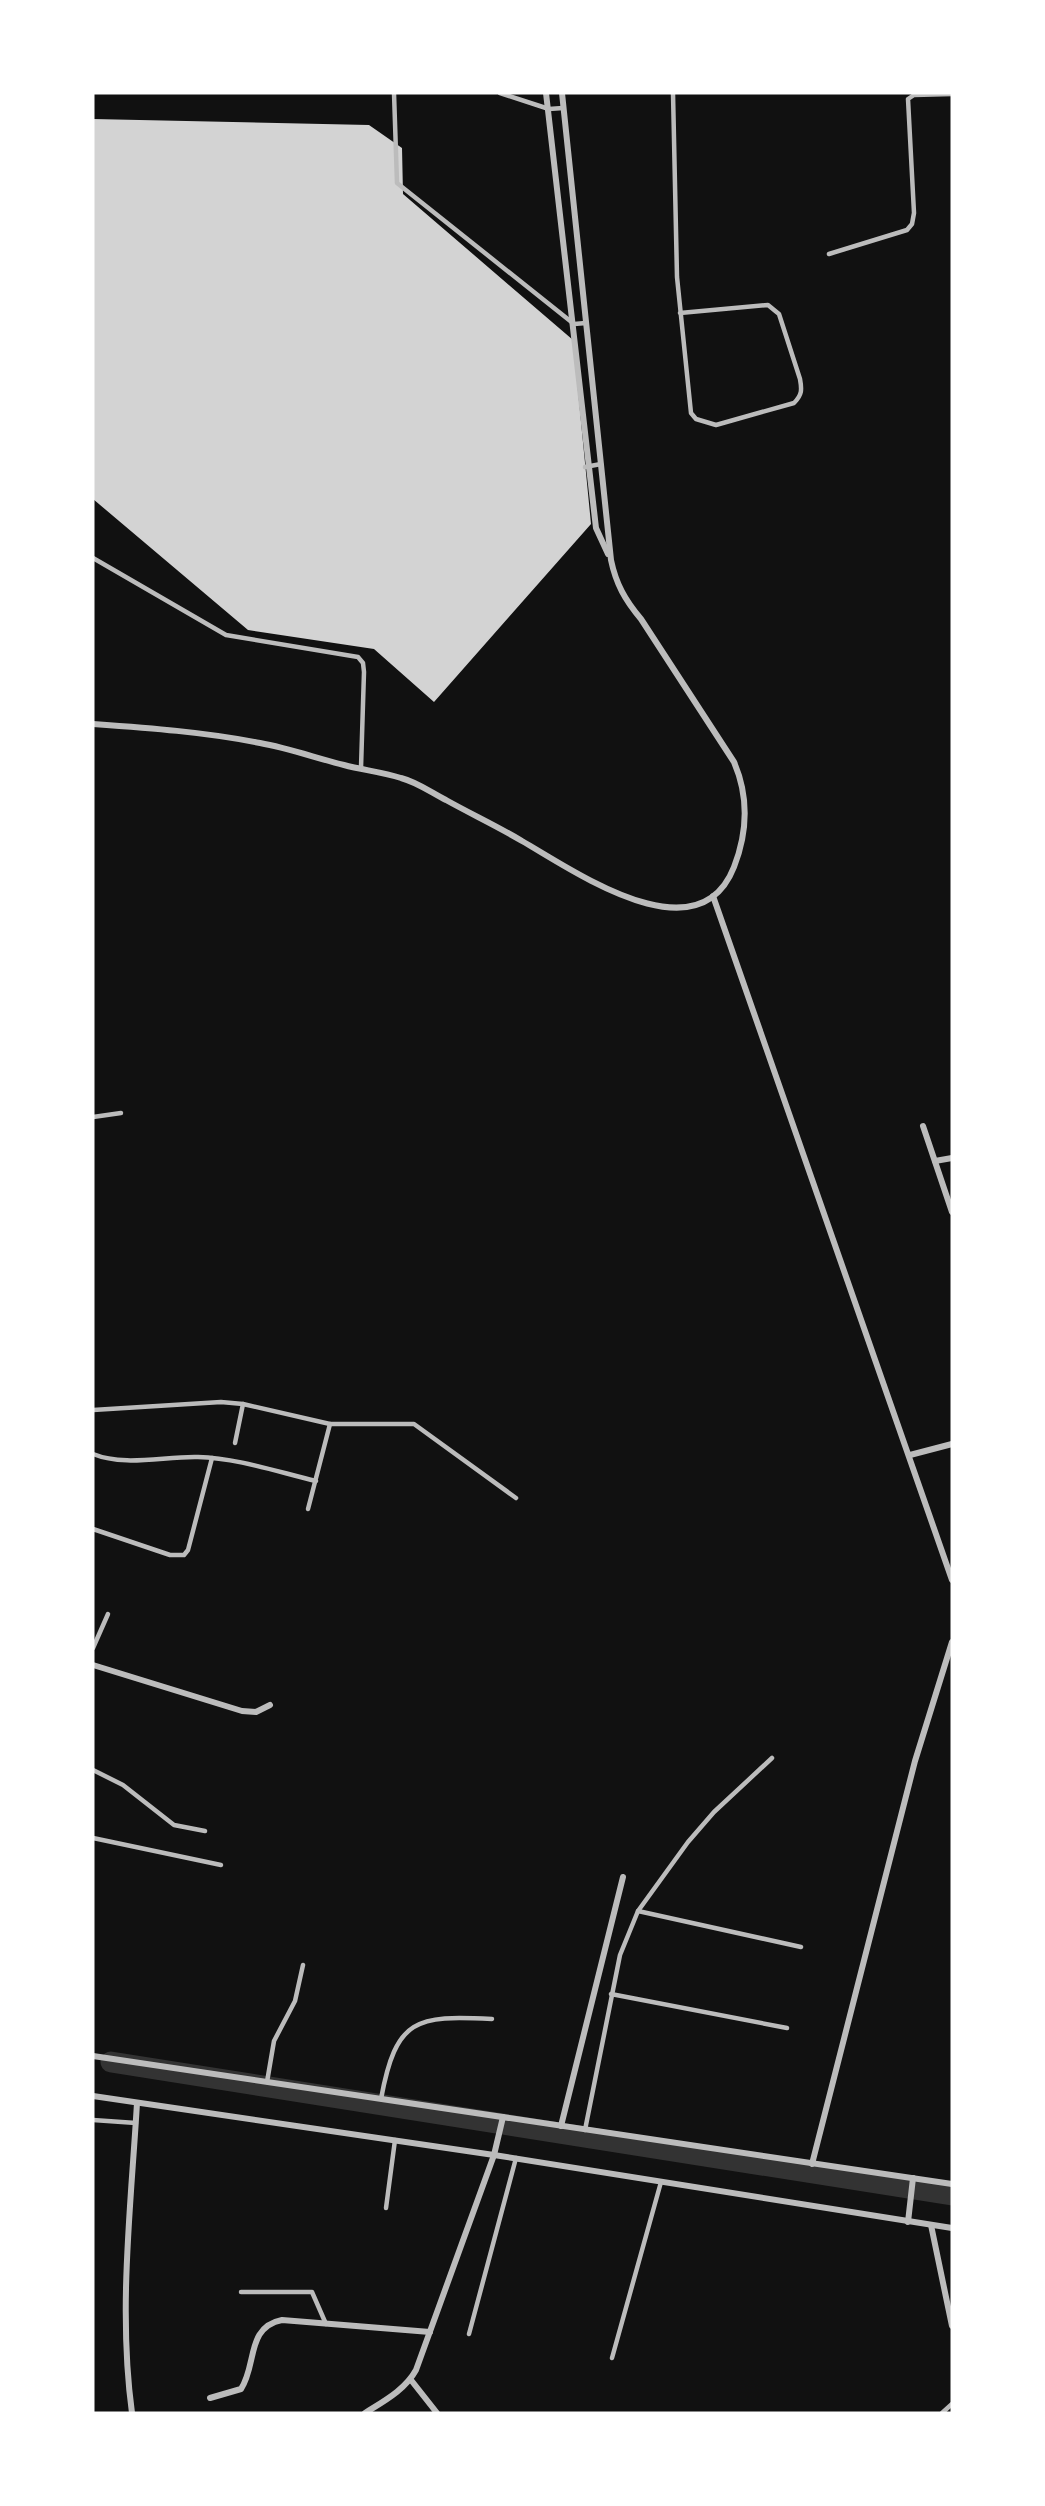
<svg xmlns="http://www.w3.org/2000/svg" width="1045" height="2506" viewBox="0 0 1045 2506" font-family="'DejaVu Sans',sans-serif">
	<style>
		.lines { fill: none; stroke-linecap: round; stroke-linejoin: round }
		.canal { stroke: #333; stroke-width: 21 }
		.building { fill: #d3d3d3 }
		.service { stroke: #bcbcbc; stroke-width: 4.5 }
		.minor { stroke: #bcbcbc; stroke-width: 6 }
	</style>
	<rect width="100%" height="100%" fill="#111"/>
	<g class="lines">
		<polyline class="canal" points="111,2062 952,2195"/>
	</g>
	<polygon class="building" points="93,119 369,125 402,148 403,194 573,340 591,524 434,702 374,649 248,630 93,499"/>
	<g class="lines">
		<g class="service">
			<polyline points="394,93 397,183 574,324 586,323"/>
			<polyline points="500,93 549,109 563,108"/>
			<path d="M673,93L677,277L691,413L696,419L716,425L794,403C802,395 802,390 800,379L779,314L768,305L680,313"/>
			<polyline points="829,254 907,230 912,224 914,213 908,99 914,95 952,94"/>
			<polyline points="585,467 601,464"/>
			<polyline points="93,558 226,635 358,657 363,663 364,672 361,768"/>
			<polyline points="93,1117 121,1113"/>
			<polyline points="93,1410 221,1402 243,1404 330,1424 414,1424 516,1498"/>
			<polyline points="235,1443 243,1404"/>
			<path d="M93,1454C125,1467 164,1456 198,1457C237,1458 278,1472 316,1481"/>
			<polyline points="308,1509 330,1424"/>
			<polyline points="93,1529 170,1555 184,1555 188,1550 212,1458"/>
			<polyline points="93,1648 108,1614"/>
			<polyline points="93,1770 123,1785 174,1825 205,1831"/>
			<polyline points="93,1838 221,1865"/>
			<polyline points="638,1911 801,1947"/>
			<polyline points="611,1994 787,2028"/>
			<polyline points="267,2082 274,2041 295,2001 303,1965"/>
			<path d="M381,2099C396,2018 416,2015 492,2019"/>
			<polyline points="93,2120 136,2123"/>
			<polyline points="585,2130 620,1955 638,1911 688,1842 714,1812 772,1758"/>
			<polyline points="386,2208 395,2140"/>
			<polyline points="241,2292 312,2292 326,2324"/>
			<polyline points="469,2334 516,2158"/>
			<polyline points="612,2358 661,2182"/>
			<polyline points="942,2413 952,2404"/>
		</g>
		<g class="minor">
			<polyline points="546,93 596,528 608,554"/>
			<path d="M93,724C149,728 205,732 260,743C288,748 316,758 344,765C363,770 382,772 401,778C417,782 432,793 446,800C471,814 497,826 522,841C573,870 698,959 734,867C748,831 749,797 734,762L641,619C625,600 616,584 611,560L562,93"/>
			<polyline points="713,896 952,1580"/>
			<polyline points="923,1126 952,1212"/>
			<polyline points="935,1161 952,1158"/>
			<polyline points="910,1455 952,1444"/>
			<polyline points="93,1665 242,1711 256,1712 270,1705"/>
			<polyline points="93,2056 952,2184"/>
			<polyline points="93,2096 494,2155 952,2228"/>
			<polyline points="561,2126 623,1877"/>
			<polyline points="812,2164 915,1761 952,1642"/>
			<polyline points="908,2222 913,2178"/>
			<polyline points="931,2225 952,2326"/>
			<polyline points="411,2380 437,2413"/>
			<path d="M210,2398L241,2389C257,2365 246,2327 282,2320L430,2332"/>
			<path d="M132,2413C118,2311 131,2205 137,2103"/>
			<path d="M365,2413C384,2401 405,2390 416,2370L494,2155L503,2117"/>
		</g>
	</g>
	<rect width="1045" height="2506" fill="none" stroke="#ffffff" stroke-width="189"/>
</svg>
